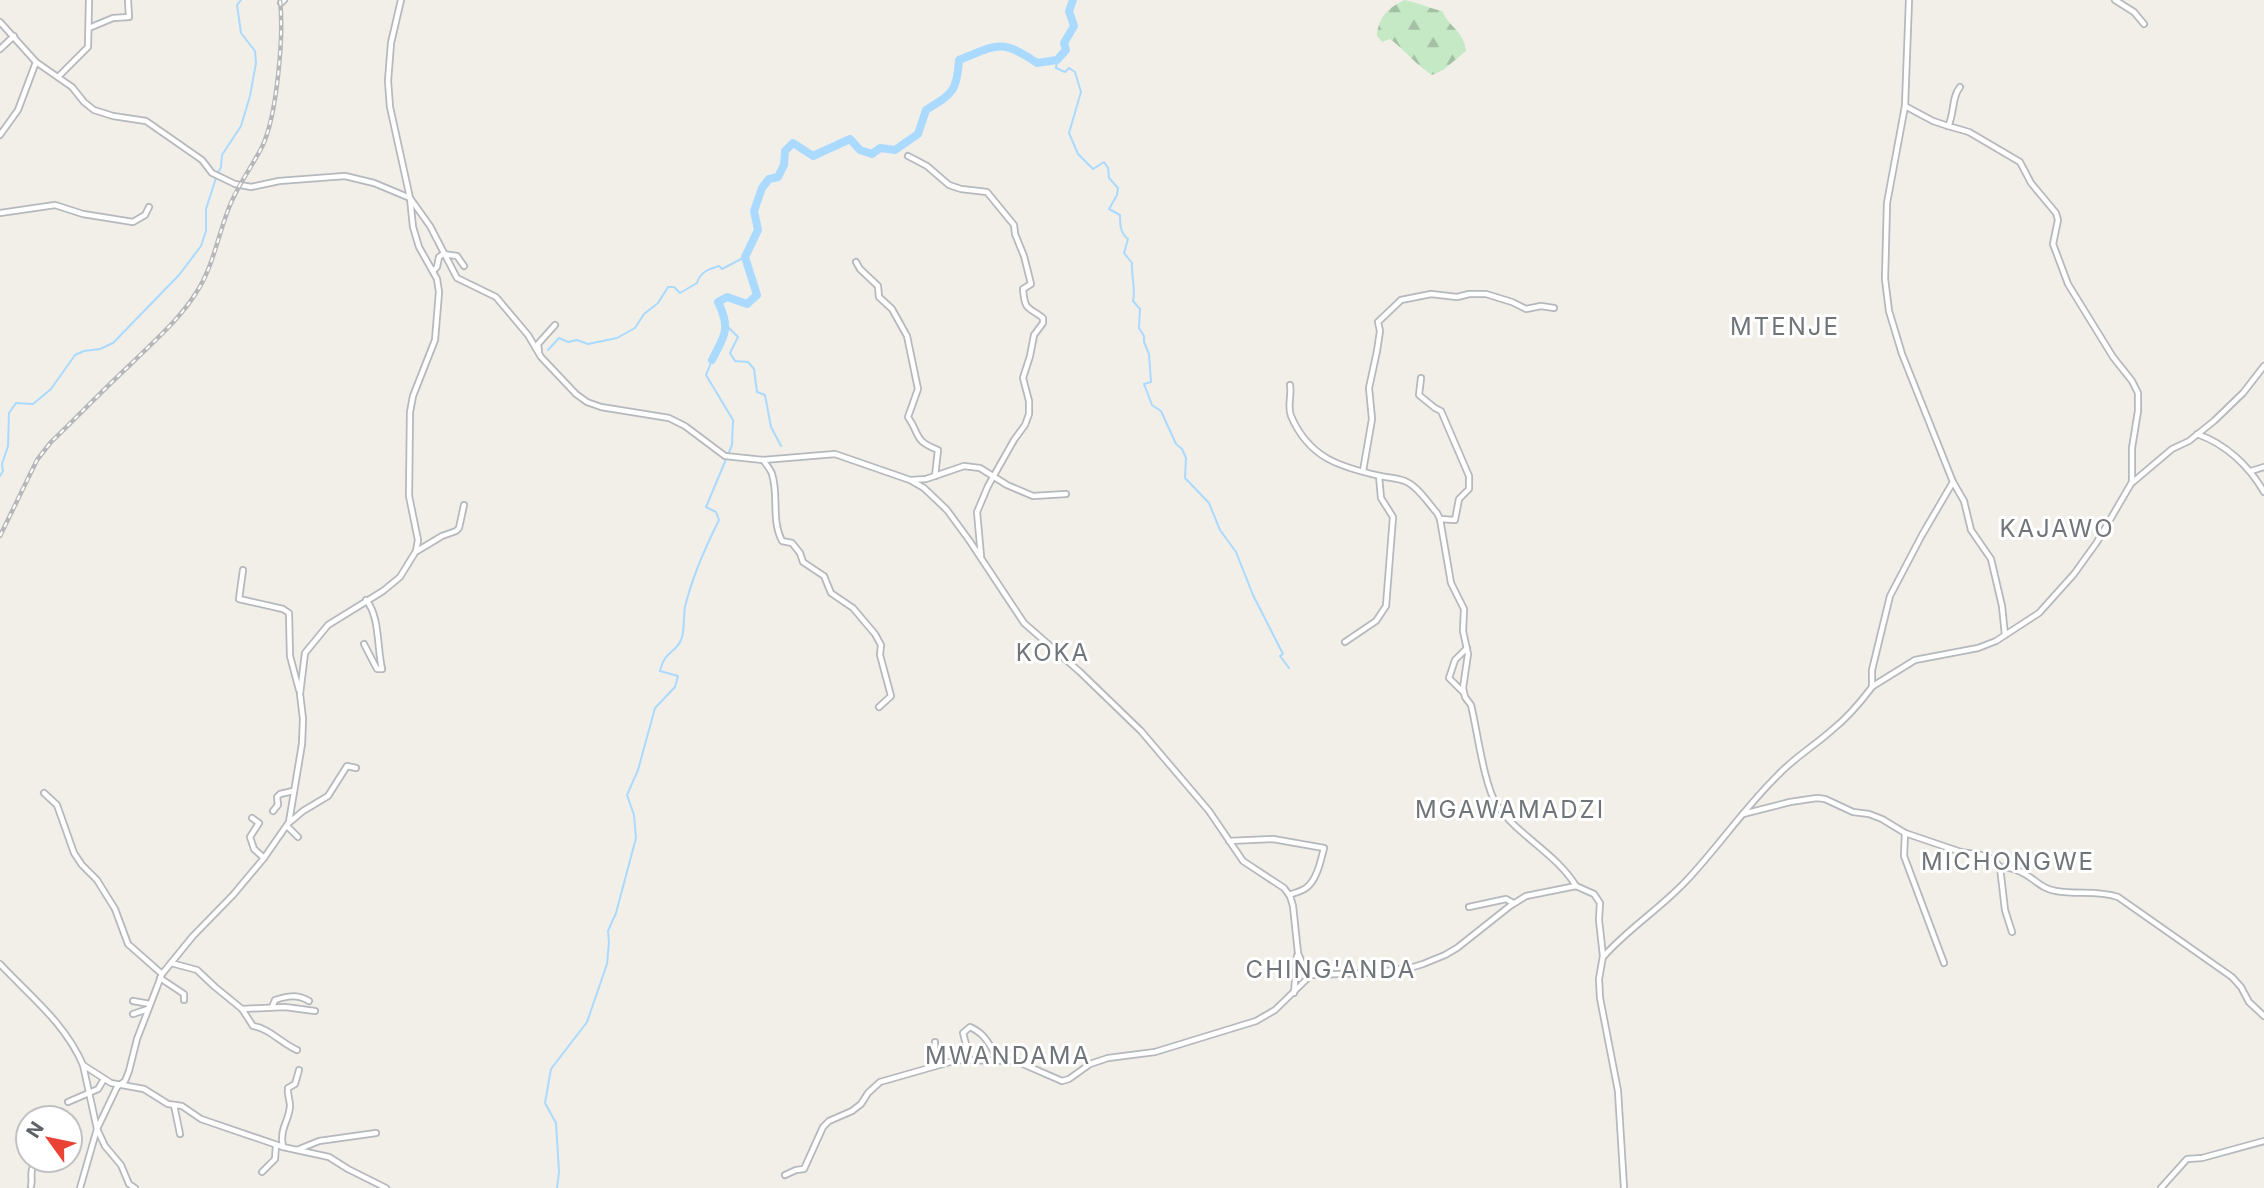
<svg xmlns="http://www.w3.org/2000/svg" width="2264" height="1188" viewBox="0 0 2264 1188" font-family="Inter,sans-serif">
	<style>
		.forest { fill: url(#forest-firs) }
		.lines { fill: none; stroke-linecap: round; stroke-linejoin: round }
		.stream { stroke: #aadaff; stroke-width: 2 }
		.river { stroke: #aadaff; stroke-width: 8 }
		.minor-casing { stroke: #b5b8bc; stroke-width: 8 }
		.minor { stroke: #fff; stroke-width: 4.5 }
		.rail-casing { stroke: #b6b7b8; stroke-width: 4.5 }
		.rail { stroke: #fff; stroke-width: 2; stroke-dasharray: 5; stroke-linecap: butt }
		.labels { text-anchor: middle; stroke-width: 6; stroke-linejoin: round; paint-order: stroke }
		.quarter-label { font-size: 24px; letter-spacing: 2px; fill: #70757a; stroke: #fff }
	</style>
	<defs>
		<pattern id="forest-firs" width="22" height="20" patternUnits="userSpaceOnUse" patternTransform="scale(1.75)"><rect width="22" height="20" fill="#c5e8c5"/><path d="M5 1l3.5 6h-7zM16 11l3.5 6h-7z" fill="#a3c0a4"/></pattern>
	</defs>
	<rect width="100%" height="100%" fill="#f1efe8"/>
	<path class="forest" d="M1405,0C1418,3 1429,8 1442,11C1451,30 1463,29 1466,51L1443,70L1432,75C1416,65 1406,51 1390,39L1382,42L1377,36C1378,17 1389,7 1405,0Z"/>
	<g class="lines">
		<g class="stream">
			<path d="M1057,60L1056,68L1065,72L1069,68L1075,72L1081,92L1069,133L1078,154L1093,169L1104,162L1108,168L1109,178L1118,188L1117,195L1109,209L1120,215C1120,224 1120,233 1128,239L1124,253L1132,263C1131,276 1136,288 1133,301L1140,309L1139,328L1144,336V342L1149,354L1151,382L1144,384L1152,405L1161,411L1176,444L1182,449L1186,458L1185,478L1209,503L1220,530L1236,552L1253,595L1283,654L1280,656L1289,668"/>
			<polyline points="218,173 221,167 222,155 241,126 250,96 256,63 255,51 241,33 237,5 241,0"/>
			<polyline points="726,325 738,337 730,353 735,361 748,362 754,369 757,392 765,395 771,427 781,446"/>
			<path d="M548,350L559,338L568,342L577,340L588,344L617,338L635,328L644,314L658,303L668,287H674L680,293L697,283C700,272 709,269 719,266L722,269L745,257"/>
			<polyline points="0,476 3,471 2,464 8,446 9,413 16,403 33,404 51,389 75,355 84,351 100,349 113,343 179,275 201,246 206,231 206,209 216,178"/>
			<path d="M557,1188L559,1172L556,1123L545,1103L551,1069L587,1022L607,964L609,942L608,931L616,913L636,838L634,815L627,795L638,770L655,708L675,687L678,676L660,671C665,650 675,654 681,640C685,632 683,617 685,607C692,577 705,548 719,520L716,512L706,507L732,445L733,420L706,375L712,360"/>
		</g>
		<path class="river" d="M712,360C725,335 731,329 718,302L727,297L747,304L757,295L745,257L758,230L754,211L762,188L769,179L778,177L784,165L785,151L793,143L813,156L850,139L860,150L872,154L880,148L895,150L918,134L926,110C952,94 957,92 959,60C997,45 1001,38 1037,63L1057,60L1066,50L1064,43L1074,26L1069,11L1073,0"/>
		<g class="minor-casing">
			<g id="minor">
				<polyline points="2115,0 2134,12 2144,24"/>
				<polyline points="281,3 284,0"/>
				<polyline points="0,22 36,62 72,87 84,102 94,110 113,116 146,121 202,160 212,173 235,184 251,187 279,181 345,176 374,183 410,198 430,226 457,278 496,297 528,335 541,357 576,394 587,402 601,407 669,418 685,426 725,456 763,460 835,454 910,480 924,488 947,510 969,540 1024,623 1080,672 1141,731 1209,811 1243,861 1284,888 1290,896 1293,906 1298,953 1304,968 1311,975 1368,973 1410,968 1423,964 1445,955 1457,948 1510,906 1526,896 1576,886 1594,894 1600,903 1599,920 1603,956 1599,979 1600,998 1618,1091 1624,1188"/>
				<polyline points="89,28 113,18 129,17 128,0"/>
				<polyline points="0,49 14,36"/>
				<polyline points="58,77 88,47 89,0"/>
				<path d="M1905,106L1933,121L1948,126C1955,113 1951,98 1960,87"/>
				<polyline points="0,135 18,110 36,62"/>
				<path d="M908,156L927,166L949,185L961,189L987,192L1014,225L1015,234L1024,256L1031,284L1023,289C1025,312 1028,306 1043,318V323L1034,335L1030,356L1023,378L1029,401V414L1025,425L1014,440L988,486L977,512L981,556"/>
				<polyline points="0,213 55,205 83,214 133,222 145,215 149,207"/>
				<path d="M856,262L860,269L878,286L879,297L892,309L907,336L918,389L908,417C921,436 913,440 938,450L935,476"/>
				<polyline points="433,271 437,267 439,257 443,254 457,256 464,266"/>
				<polyline points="539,352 538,344 555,325"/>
				<polyline points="1421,378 1419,395 1435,408 1441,411 1469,476 1469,489 1459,499 1455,520 1440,519"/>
				<path d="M1290,385C1292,395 1287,406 1291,416C1309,458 1340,467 1380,476C1389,478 1399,478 1407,482C1419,488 1428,503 1437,513L1440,519L1451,583L1464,609L1463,631L1468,654L1463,688L1465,697L1471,705C1477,729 1484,786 1497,805C1518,836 1557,854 1576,886"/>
				<path d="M2197,434C2226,444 2249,466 2264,492"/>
				<path d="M763,460C766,464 771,470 772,474C779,496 771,520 782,541L792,543L800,553L803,562L824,576L831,593L853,608L875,634L881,645L880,655L891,696L879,707"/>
				<polyline points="1363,471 1372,419 1369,388 1377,351 1380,331 1378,322 1401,300 1431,294 1457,297 1469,294 1486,294 1512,302 1526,309 1541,306 1554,308"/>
				<polyline points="2251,471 2264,467"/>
				<polyline points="911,480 926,479 964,466 980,468 1007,485 1033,496 1066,494"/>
				<polyline points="1953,482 1964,501 1971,530 1991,559 2002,606 2005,635"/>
				<polyline points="2133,482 2172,449 2189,441 2214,421 2243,393 2264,366"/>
				<polyline points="417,551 442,536 456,531 459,528 464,505"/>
				<polyline points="243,570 239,599 283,609 289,613 290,656 299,690"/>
				<path d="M366,600C380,616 377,648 382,669"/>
				<polyline points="1345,642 1376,621 1386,606 1393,517 1381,498 1379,476"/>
				<polyline points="364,644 377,669 382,669"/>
				<polyline points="1873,686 1915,660 1978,648 1996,641 2039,613 2074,574 2097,542 2132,482 2132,448 2138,411 2138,393 2132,381 2113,357 2068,284 2053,244 2058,220 2056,213 2031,183 2020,162 1969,132 1948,126"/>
				<polyline points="1463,692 1449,678 1455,660 1467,648"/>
				<polyline points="44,793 57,805 74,853 82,865 97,880 115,909 128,944 162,974"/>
				<polyline points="273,811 278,805 277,797 280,794 293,791"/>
				<polyline points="1743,814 1790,802 1817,798 1825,799 1853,812 1869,814 1882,819 1905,833 1961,852 1981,855 1993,859 2000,867 2005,910 2012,932"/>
				<polyline points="252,818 259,823 250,837 254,849 264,858"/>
				<polyline points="290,822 303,811 328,796 347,766 356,768"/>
				<polyline points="287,826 298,837"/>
				<polyline points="1905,833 1904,856 1944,963"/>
				<path d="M1229,841L1273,839L1324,848C1321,860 1317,880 1306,888C1302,891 1294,893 1289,895"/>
				<path d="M2000,867C2030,868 2035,888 2056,891C2077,895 2097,890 2118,897L2232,977L2241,987L2249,1002L2264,1016"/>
				<polyline points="1469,907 1506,899 1513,903"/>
				<path d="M1604,956C1629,928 1661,908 1687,880C1719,846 1745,807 1778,775C1794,758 1814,746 1832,730C1847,718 1860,703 1872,687V670L1890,596L1922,535L1953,482L1902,354L1889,311L1885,279L1887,203L1905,106L1909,0"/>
				<path d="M171,963L197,970L215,987L242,1009L253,1026C269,1028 281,1043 297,1050"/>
				<path d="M0,964C30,996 65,1023 83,1065L97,1129L105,1146L121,1165L129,1184L135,1188"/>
				<polyline points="160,978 184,994 184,1000"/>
				<polyline points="1294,993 1297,956"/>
				<polyline points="133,1001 150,1004"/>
				<path d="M272,1007L275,1000C287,996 297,994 309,1001"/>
				<polyline points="242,1009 285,1007 315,1011"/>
				<polyline points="133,1014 148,1009"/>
				<polyline points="935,1042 935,1066"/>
				<path d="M958,1059L966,1044L963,1033L970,1027C983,1033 987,1040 994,1052L1014,1055L1015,1061"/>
				<polyline points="83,1065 111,1083 144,1089 168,1104 182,1106 201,1119 283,1147 329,1157 348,1169 386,1188"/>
				<polyline points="68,1102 98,1089 104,1079"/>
				<polyline points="174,1105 180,1134"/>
				<path d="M283,1147C279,1128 289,1122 290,1106C290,1099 287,1095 288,1088L295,1084L299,1070"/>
				<polyline points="297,1150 319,1141 376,1133"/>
				<polyline points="262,1172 275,1159 276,1145"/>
				<polyline points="785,1175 796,1170 804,1169 823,1127 829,1121 852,1111 861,1104 868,1093 880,1082 957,1060 1016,1061 1062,1081 1069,1079 1090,1064 1108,1058 1155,1052 1256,1021 1275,1010 1311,975"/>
				<path d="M31,1186C33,1179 29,1171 34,1165C35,1163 38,1162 40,1160"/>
				<polyline points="80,1188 97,1129 117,1087 125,1081 129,1071 137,1039 162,974 193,936 233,895 264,858 289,822 302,744 303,719 300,694 305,653 328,625 383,591 400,577 416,551 418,540 409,496 410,412 413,396 435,340 439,292 437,279 419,247 413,227 410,198 390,107 388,81 391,43 401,0"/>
				<polyline points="2161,1188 2187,1159 2202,1158 2264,1141"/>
			</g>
		</g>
		<use href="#minor" class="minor"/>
		<g class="rail-casing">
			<path id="rail" d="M0,536L37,460L51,442C78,416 104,389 131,364C154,341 179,320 196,293C212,269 217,240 227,213C235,189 250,170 262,147C277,116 284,35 280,0"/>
		</g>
		<use href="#rail" class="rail"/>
	</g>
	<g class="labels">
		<g class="quarter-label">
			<text x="1785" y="335">MTENJE</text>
			<text x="2057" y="537">KAJAWO</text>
			<text x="1053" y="661">KOKA</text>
			<text x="1510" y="818">MGAWAMADZI</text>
			<text x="2008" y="870">MICHONGWE</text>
			<text x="1331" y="978">CHING'ANDA</text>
			<text x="1008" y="1064">MWANDAMA</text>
		</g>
	</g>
	<g transform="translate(49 1139) rotate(303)"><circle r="33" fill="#ffffff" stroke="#bfc1c3" stroke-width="2"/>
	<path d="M0-5L12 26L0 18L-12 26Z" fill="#ea4335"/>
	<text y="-10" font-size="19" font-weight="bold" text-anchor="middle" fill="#5f6368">N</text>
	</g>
</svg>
